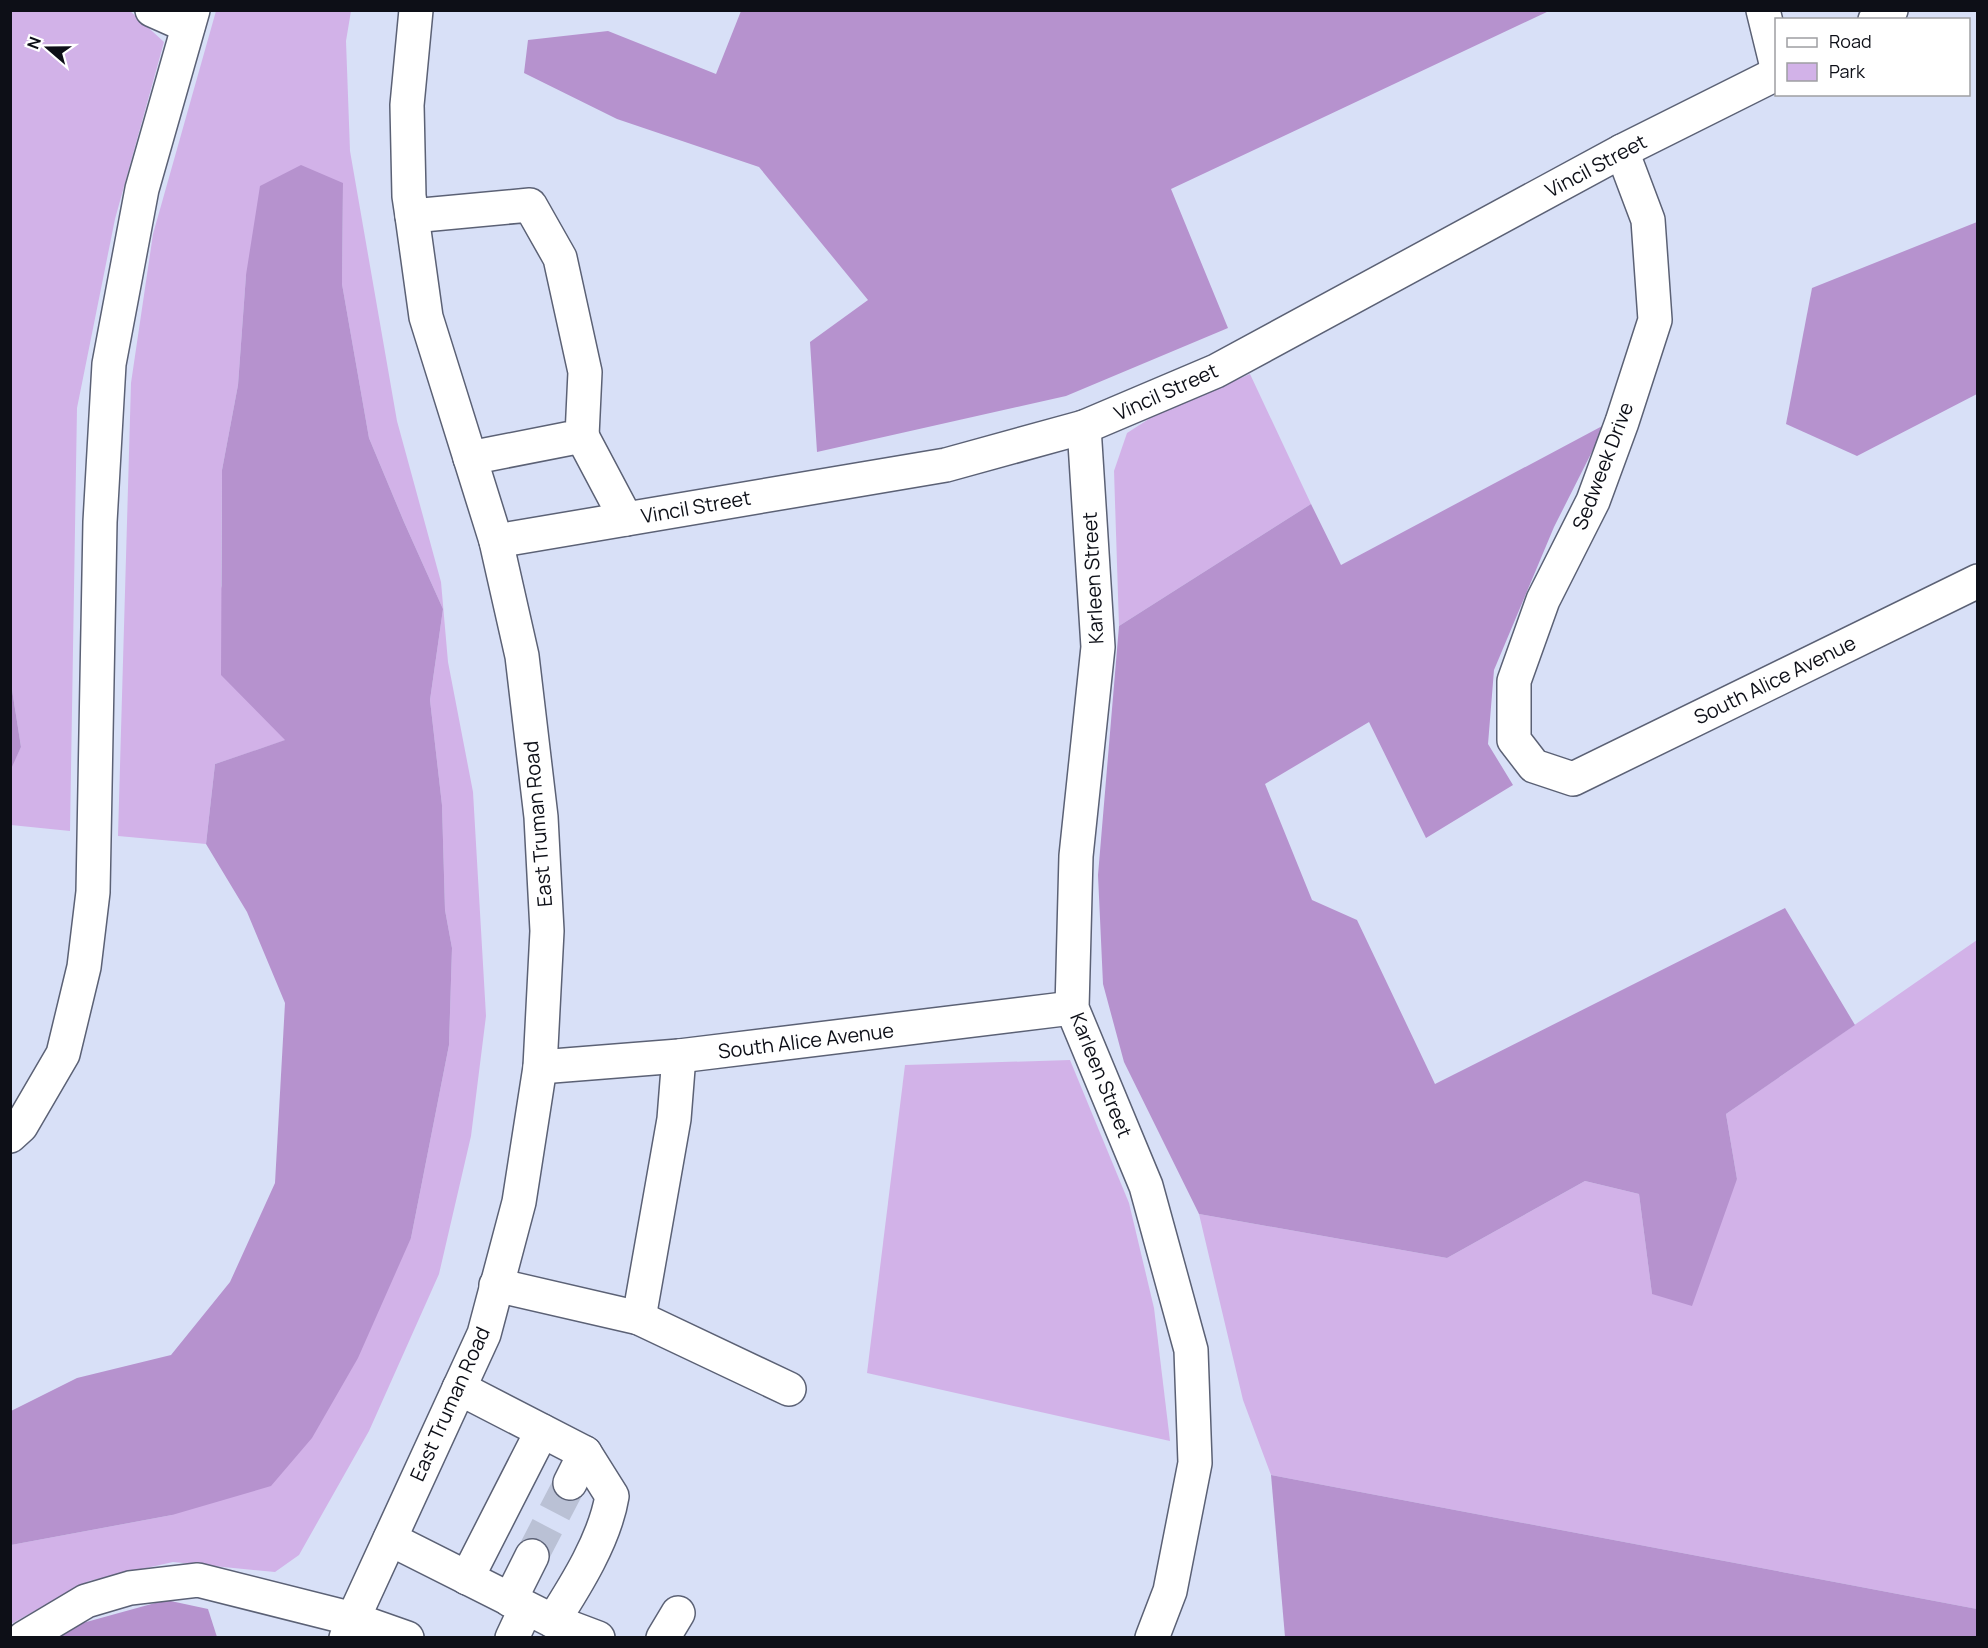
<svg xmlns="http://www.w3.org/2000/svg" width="1988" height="1648" viewBox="0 0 1988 1648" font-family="Manrope,sans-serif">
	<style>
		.green { fill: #d2b2e8 }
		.forest { fill: #b692ce }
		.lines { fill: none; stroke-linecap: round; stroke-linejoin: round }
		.minor-tunnel { stroke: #bac1d5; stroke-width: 33; stroke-dasharray: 33 16; stroke-linecap: butt }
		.minor-casing { stroke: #5b6175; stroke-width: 36 }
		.major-casing { stroke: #5b6175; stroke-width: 36 }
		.minor { stroke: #fff; stroke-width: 33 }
		.major { stroke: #fff; stroke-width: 33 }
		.labels { text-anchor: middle; stroke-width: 5; stroke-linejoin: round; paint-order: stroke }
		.street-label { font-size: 20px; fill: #0d0f17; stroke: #fff }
	</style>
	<rect width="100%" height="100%" fill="#d8e0f7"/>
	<g class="green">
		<polygon points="11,11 130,11 164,42 115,219 77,408 70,831 11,825 10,769 21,747 10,677"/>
		<polygon points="216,11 351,11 346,41 350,151 397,421 441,582 448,662 473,792 486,1016 471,1136 439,1274 369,1431 299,1555 275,1572 173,1562 89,1581 11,1624 11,1545 172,1515 411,1238 449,1045 452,948 445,910 442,805 430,700 443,609 404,522 369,438 342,284 343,184 246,275 238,385 222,470 221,586 286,740 215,764 206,844 118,836 131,383 153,234"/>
		<polygon points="1250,374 1311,504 1119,626 1114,471 1127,433 1155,415"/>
		<polygon points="1977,940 1977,1609 1271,1475 1243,1400 1199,1214 1447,1258 1585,1181 1639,1194 1652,1294 1737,1179 1726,1114"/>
		<polygon points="1070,1060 1129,1203 1154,1308 1170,1441 867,1373 905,1065"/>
	</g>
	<g class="forest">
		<polygon points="1174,10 1549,11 1171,189 1228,328 1066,396 817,452 810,342 868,300 759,167 617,119 524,73 528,40 608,31 716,74 741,11"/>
		<polygon points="301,165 343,183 342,284 369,438 404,522 443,609 430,700 442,805 445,910 452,948 449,1045 411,1238 358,1358 312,1438 271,1486 172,1515 11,1545 11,1411 77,1378 171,1355 230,1282 275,1183 285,1003 247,912 206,844 215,764 285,740 221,675 222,470 238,385 246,275 260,186"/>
		<polygon points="1977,222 1977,394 1857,456 1786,424 1812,288"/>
		<polygon points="1606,424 1554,527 1494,670 1488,744 1513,785 1426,838 1369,722 1265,784 1312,900 1357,920 1435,1084 1785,908 1855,1025 1726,1114 1737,1179 1692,1306 1652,1294 1639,1194 1585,1181 1447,1258 1199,1214 1124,1062 1103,984 1098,875 1119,626 1311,504 1341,565"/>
		<polygon points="10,677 21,747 11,769 10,769"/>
		<polygon points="1271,1475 1977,1609 1977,1637 1285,1637"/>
		<polygon points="166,1600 208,1609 217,1637 57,1638 79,1624"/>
	</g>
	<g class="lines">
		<polyline class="minor-tunnel" points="532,1556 570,1483"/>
		<g class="minor-casing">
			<g id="minor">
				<polyline points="152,10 188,26"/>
				<polyline points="1763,10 1776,63"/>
				<polyline points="1875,20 1891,10"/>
				<polyline points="1622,151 1648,220 1655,320 1622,422 1593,501 1543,600 1514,681 1514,740 1534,766 1573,779 1978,581"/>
				<polyline points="412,216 530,205 560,258 585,372 582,436 470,458"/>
				<polyline points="1084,427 1098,647 1076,856 1072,1008 1146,1186 1191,1350 1195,1463 1170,1591 1152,1638"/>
				<polyline points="582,436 626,519"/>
				<polyline points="496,541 946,465 1084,427 1216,371 1622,151 1776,74"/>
				<polyline points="540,1067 679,1056 1072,1008"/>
				<polyline points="10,1136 21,1126 63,1054 84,967 93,892 100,522 109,364 142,189 193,10"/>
				<polyline points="496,1285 639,1318 789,1389"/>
				<polyline points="639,1318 674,1119 679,1056"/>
				<path d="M459,1388L585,1453L612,1496C605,1539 576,1585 553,1621"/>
				<polyline points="570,1483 585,1453"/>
				<polyline points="390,1539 553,1621 598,1638"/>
				<polyline points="467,1578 542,1431"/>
				<polyline points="510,1600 532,1556"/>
				<polyline points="24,1638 86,1601 130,1588 198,1580 353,1619 407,1638"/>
				<polyline points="512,1638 526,1608"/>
				<polyline points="663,1638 678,1613"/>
			</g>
		</g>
		<g class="major-casing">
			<polyline id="major" points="346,1638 353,1619 484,1334 519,1202 540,1067 547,931 541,817 522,656 496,541 426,317 412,216 409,196 407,105 416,10"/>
		</g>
		<use href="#minor" class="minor"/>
		<use href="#major" class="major"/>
	</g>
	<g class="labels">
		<g class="street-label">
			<text transform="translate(1596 166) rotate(-28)" y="7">Vincil Street</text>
			<text transform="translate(1166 392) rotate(-24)" y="7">Vincil Street</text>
			<text transform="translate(1603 466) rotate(-69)" y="7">Sedweek Drive</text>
			<text transform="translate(696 507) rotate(-10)" y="7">Vincil Street</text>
			<text transform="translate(1093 578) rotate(-93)" y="7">Karleen Street</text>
			<text transform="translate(1775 680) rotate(-26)" y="7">South Alice Avenue</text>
			<text transform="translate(538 824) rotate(-95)" y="7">East Truman Road</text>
			<text transform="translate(806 1041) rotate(-7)" y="7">South Alice Avenue</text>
			<text transform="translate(1101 1075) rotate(68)" y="7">Karleen Street</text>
			<text transform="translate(450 1404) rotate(-66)" y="7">East Truman Road</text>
		</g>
	</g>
	<rect width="1988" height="1648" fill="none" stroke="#0d0f17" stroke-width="24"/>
	<rect x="1775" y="18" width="195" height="78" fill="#ffffff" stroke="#9e9fa2" stroke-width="1.5"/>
	<rect x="1787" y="38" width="30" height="9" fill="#ffffff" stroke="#9e9fa2" stroke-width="1.5"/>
	<text x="1829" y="48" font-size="18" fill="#0d0f17">Road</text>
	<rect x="1787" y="63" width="30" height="18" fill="#d2b2e8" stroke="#9e9fa2" stroke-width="1.5"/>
	<text x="1829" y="78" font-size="18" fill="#0d0f17">Park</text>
	<g transform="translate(48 48) rotate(290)" stroke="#ffffff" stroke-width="4.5" paint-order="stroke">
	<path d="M0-4.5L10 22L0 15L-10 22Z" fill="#0d0f17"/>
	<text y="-9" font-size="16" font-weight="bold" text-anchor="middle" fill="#0d0f17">N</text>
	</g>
</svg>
